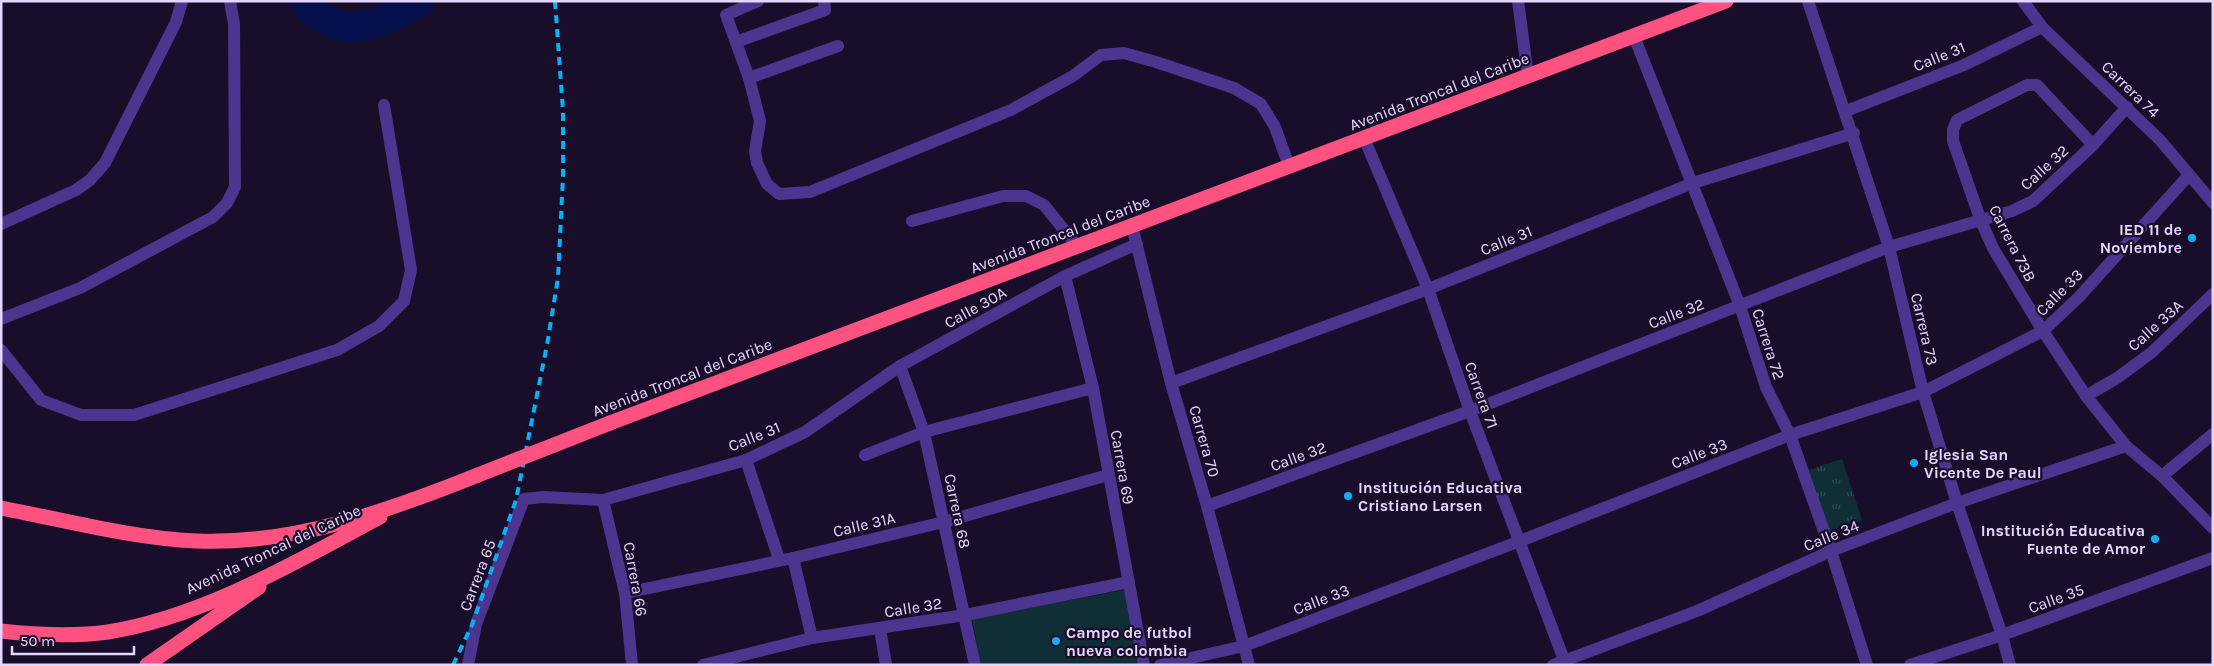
<svg xmlns="http://www.w3.org/2000/svg" width="2214" height="666" viewBox="0 0 2214 666" font-family="Karla,sans-serif">
	<style>
		.grass { fill: #102e35 }
		.park { fill: url(#park-tufts) }
		.lines { fill: none; stroke-linecap: round; stroke-linejoin: round }
		.river { stroke: #05104c; stroke-width: 30 }
		.minor { stroke: #4b358e; stroke-width: 12 }
		.highway { stroke: #ff5280; stroke-width: 15 }
		.rail { stroke: #03b1ff; stroke-width: 4; stroke-dasharray: 8 6; stroke-linecap: butt }
		.highway-bridge { stroke: #ff5280; stroke-width: 15 }
		.poi-dot { fill: #03b1ff; stroke: #190e2a; stroke-width: 2 }
		.labels { text-anchor: middle; stroke-width: 4.5; stroke-linejoin: round; paint-order: stroke }
		.street-label { font-size: 16px; fill: #e4d7ff; stroke: #190e2a }
		.poi-label { font-size: 16px; font-weight: bold; fill: #e4d7ff; stroke: #190e2a; text-anchor: start }
	</style>
	<defs>
		<pattern id="park-tufts" width="24" height="20" patternUnits="userSpaceOnUse" patternTransform="scale(1.25)"><rect width="24" height="20" fill="#102e35"/><path d="M3 7l-1-3M5 7V3M7 7l1-3M15 17l-1-3M17 17v-4M19 17l1-3" fill="none" stroke="#334c53"/></pattern>
	</defs>
	<rect width="100%" height="100%" fill="#190e2a"/>
	<polygon class="grass" points="1125,590 1141,665 981,665 972,618"/>
	<polygon class="park" points="1842,459 1862,520 1829,531 1809,470"/>
	<g class="lines">
		<path class="river" d="M305,1C341,45 380,24 420,1"/>
		<g class="minor">
			<polyline points="758,1 726,15 749,78 760,121 755,151 757,163 767,184 779,194 810,192 1011,110 1073,76 1101,55 1124,53 1156,62 1234,88 1261,104 1275,127 1289,166"/>
			<polyline points="1518,1 1528,76"/>
			<polyline points="1808,1 1889,247 1923,392 1957,503 2002,635 2010,665"/>
			<polyline points="2023,1 2042,27 2160,140 2213,203"/>
			<polyline points="1634,36 1740,306 1766,387 1790,435 1831,551 1867,665"/>
			<polyline points="736,42 825,10 824,1"/>
			<polyline points="749,78 838,46"/>
			<polyline points="1846,111 1964,65 2042,27"/>
			<polyline points="1364,138 1428,289 1470,411 1566,665"/>
			<polyline points="2093,145 2037,85 2027,85 1957,120 1953,130 1953,141 1981,221 1993,248 2043,331 2086,396 2126,446 2162,476 2213,528"/>
			<polyline points="912,221 1003,196 1026,196 1044,205 1077,246"/>
			<polyline points="1,224 76,190 90,180 105,163 176,22 182,1"/>
			<polyline points="1132,226 1171,383 1207,506 1249,665"/>
			<polyline points="1065,276 1093,388 1144,665"/>
			<polyline points="1,319 80,288 213,217 227,203 235,187 234,24 230,1"/>
			<polyline points="1,350 41,400 81,415 134,415 337,350 379,326 404,301 411,270 384,105"/>
			<polyline points="900,366 924,432 975,665"/>
			<polyline points="1171,383 1428,289 1693,183 1854,133"/>
			<polyline points="2086,396 2117,378 2151,353 2213,294"/>
			<polyline points="865,455 924,432 1093,388"/>
			<polyline points="746,460 779,559"/>
			<polyline points="2162,476 2213,434"/>
			<polyline points="603,500 625,593 632,665"/>
			<polyline points="1207,506 1470,411 1889,247 2012,211 2033,201 2093,145 2127,107"/>
			<polyline points="793,558 812,638"/>
			<polyline points="625,593 793,558 944,522 1108,475"/>
			<polyline points="880,629 886,665"/>
			<polyline points="468,665 476,624 524,499 543,497 603,500 746,460 805,432 900,366 1065,276 1137,244"/>
			<polyline points="703,665 812,638 965,615 1129,582"/>
			<polyline points="1160,665 1244,646 1520,541 1790,435 1923,392 2043,331 2079,297 2189,175"/>
			<polyline points="1553,665 1697,611 1831,551 1957,503 2126,446"/>
			<polyline points="1910,665 2002,635 2213,558"/>
		</g>
		<g class="highway">
			<polyline points="610,423 1726,1"/>
			<path d="M1,508C64,520 132,538 196,541C294,545 388,511 478,475"/>
			<path d="M1,631C37,635 72,637 108,632C203,617 296,562 380,517"/>
			<polyline points="147,665 259,587"/>
		</g>
		<polyline class="rail" points="453,665 472,625 516,500 547,345 558,278 563,176 563,111 555,1"/>
		<polyline class="highway-bridge" points="478,475 610,423"/>
	</g>
	<g class="poi-dot">
		<circle cx="2192" cy="238" r="5"/>
		<circle cx="1914" cy="463" r="5"/>
		<circle cx="1348" cy="496" r="5"/>
		<circle cx="2155" cy="539" r="5"/>
		<circle cx="1056" cy="641" r="5"/>
	</g>
	<g class="labels">
		<g class="street-label">
			<text transform="translate(1939 56) rotate(-22)" y="6">Calle 31</text>
			<text transform="translate(2131 89) rotate(44)" y="6">Carrera 74</text>
			<text transform="translate(1439 91) rotate(-21)" y="6">Avenida Troncal del Caribe</text>
			<text transform="translate(2044 167) rotate(-42)" y="6">Calle 32</text>
			<text transform="translate(1060 234) rotate(-21)" y="6">Avenida Troncal del Caribe</text>
			<text transform="translate(1506 240) rotate(-22)" y="6">Calle 31</text>
			<text transform="translate(2013 243) rotate(63)" y="6">Carrera 73B</text>
			<text transform="translate(2059 292) rotate(-45)" y="6">Calle 33</text>
			<text transform="translate(975 307) rotate(-29)" y="6">Calle 30A</text>
			<text transform="translate(1676 313) rotate(-21)" y="6">Calle 32</text>
			<text transform="translate(2155 325) rotate(-42)" y="6">Calle 33A</text>
			<text transform="translate(1925 329) rotate(77)" y="6">Carrera 73</text>
			<text transform="translate(1769 344) rotate(72)" y="6">Carrera 72</text>
			<text transform="translate(682 377) rotate(-21)" y="6">Avenida Troncal del Caribe</text>
			<text transform="translate(1482 395) rotate(70)" y="6">Carrera 71</text>
			<text transform="translate(754 436) rotate(-22)" y="6">Calle 31</text>
			<text transform="translate(1205 441) rotate(74)" y="6">Carrera 70</text>
			<text transform="translate(1699 453) rotate(-21)" y="6">Calle 33</text>
			<text transform="translate(1298 456) rotate(-20)" y="6">Calle 32</text>
			<text transform="translate(1123 467) rotate(80)" y="6">Carrera 69</text>
			<text transform="translate(958 511) rotate(78)" y="6">Carrera 68</text>
			<text transform="translate(864 524) rotate(-13)" y="6">Calle 31A</text>
			<text transform="translate(1831 535) rotate(-22)" y="6">Calle 34</text>
			<text transform="translate(273 549) rotate(-25)" y="6">Avenida Troncal del Caribe</text>
			<text transform="translate(477 575) rotate(-69)" y="6">Carrera 65</text>
			<text transform="translate(636 579) rotate(80)" y="6">Carrera 66</text>
			<text transform="translate(2056 598) rotate(-20)" y="6">Calle 35</text>
			<text transform="translate(1321 599) rotate(-21)" y="6">Calle 33</text>
			<text transform="translate(913 607) rotate(-9)" y="6">Calle 32</text>
		</g>
		<g class="poi-label">
			<text x="2182" y="235" text-anchor="end">IED 11 de<tspan x="2182" dy="18">Noviembre</tspan></text>
			<text x="1924" y="460">Iglesia San<tspan x="1924" dy="18">Vicente De Paul</tspan></text>
			<text x="1358" y="493">Institución Educativa<tspan x="1358" dy="18">Cristiano Larsen</tspan></text>
			<text x="2145" y="536" text-anchor="end">Institución Educativa<tspan x="2145" dy="18">Fuente de Amor</tspan></text>
			<text x="1066" y="638">Campo de futbol<tspan x="1066" dy="18">nueva colombia</tspan></text>
		</g>
	</g>
	<rect width="2214" height="666" fill="none" stroke="#e4d7ff" stroke-width="5"/>
	<path d="M12 646v8h122v-8" fill="none" stroke="#e4d7ff" stroke-width="2.5"/>
	<text x="20" y="646" font-size="15" fill="#e4d7ff" stroke="#190e2a" stroke-width="4" paint-order="stroke">50 m</text>
</svg>
